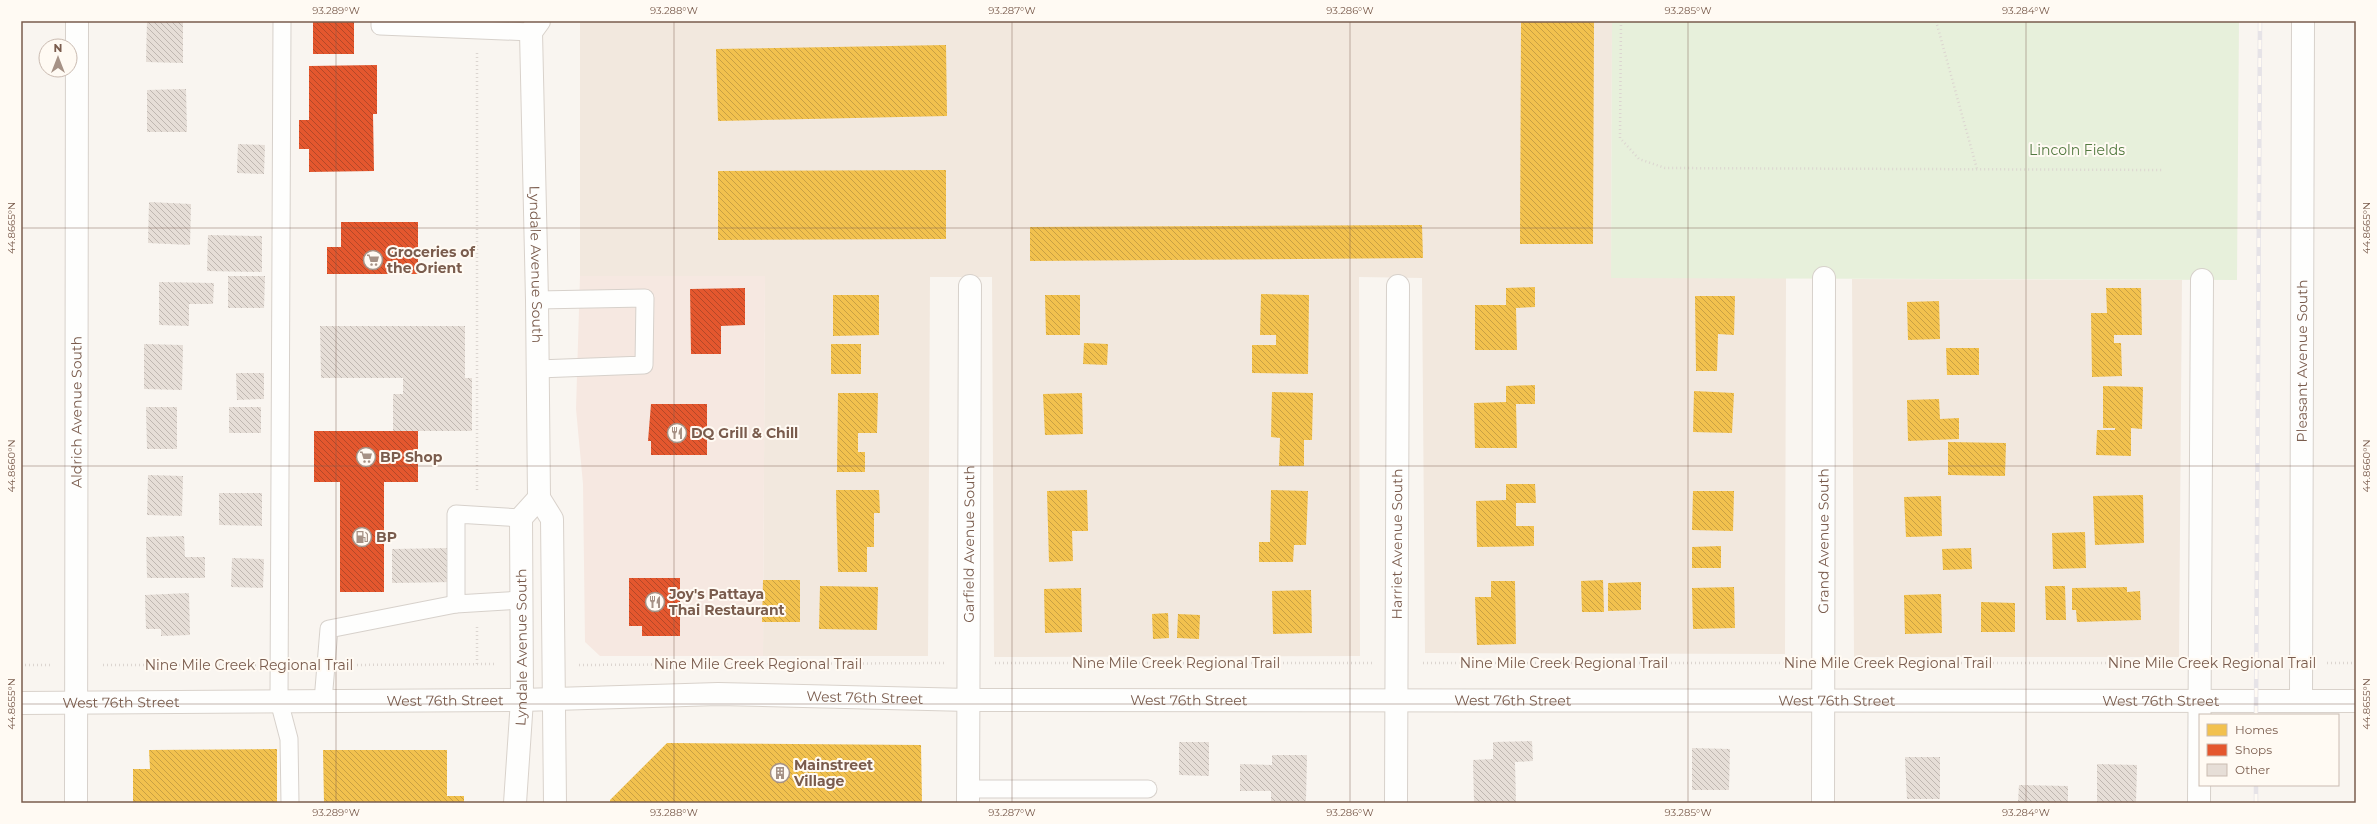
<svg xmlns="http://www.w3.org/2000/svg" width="2377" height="824" viewBox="0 0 2377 824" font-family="Montserrat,sans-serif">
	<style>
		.residential { fill: #f2e8de }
		.commercial { fill: #f6e8e1 }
		.green { fill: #e7f0db }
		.homes { fill: url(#homes-back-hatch) }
		.shops { fill: url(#shops-back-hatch) }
		.building { fill: url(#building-back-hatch) }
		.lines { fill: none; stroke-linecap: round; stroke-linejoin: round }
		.lane-casing { stroke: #d7d1cb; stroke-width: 19 }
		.street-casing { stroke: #d7d1cb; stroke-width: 24 }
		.secondary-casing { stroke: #d9d2cb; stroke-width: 24 }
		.path { stroke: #dcd5d0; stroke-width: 2.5; stroke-dasharray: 1 3; stroke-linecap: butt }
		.lane { stroke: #fefefd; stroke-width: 17 }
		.street { stroke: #fefefd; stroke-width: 22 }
		.secondary { stroke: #fefefd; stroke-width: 22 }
		.rail-casing { stroke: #e6e3e7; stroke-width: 4.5 }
		.rail { stroke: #fffaf3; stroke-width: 3; stroke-dasharray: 9; stroke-linecap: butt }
		.ticks { fill: none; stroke: #7a5c4d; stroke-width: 1; stroke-opacity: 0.45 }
		.labels { text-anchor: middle; stroke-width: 4; stroke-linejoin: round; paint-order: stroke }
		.park-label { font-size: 14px; fill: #537a41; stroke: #fffaf3 }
		.poi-label { font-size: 14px; font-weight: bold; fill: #7a5c4d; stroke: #fffaf3; text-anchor: start }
		.street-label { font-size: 14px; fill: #7a5c4d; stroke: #fffaf3 }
		.neatline { fill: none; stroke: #7a5c4d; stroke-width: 1.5 }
		.ticks-label { font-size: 10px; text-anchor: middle; fill: #7a5c4d }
	</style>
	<defs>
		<pattern id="homes-back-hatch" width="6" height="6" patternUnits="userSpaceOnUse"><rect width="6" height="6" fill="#f2c14e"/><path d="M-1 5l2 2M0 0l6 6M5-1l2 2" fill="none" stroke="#c9a043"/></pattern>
		<pattern id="shops-back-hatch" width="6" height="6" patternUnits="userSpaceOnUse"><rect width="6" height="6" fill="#e4572e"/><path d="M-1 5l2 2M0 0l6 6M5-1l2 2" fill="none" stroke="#b44828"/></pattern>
		<pattern id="building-back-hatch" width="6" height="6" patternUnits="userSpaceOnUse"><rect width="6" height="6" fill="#e6ded7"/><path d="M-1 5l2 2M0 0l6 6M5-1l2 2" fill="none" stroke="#bfb7b1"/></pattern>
	</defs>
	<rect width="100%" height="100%" fill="#f9f5f0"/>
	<g class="residential">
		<polygon points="580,21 1612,21 1611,277 1786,278 1785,654 1425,653 1422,278 1359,277 1360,656 994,657 992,277 930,277 928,656 763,656 765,276 580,276"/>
		<polygon points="1852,279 2182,280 2179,657 1854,657"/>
	</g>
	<polygon class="commercial" points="580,276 765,276 763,656 600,656 585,642 583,484 576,409"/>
	<polygon class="green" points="1612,21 2239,21 2237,280 1611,278"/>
	<g class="homes">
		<polygon points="1521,21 1594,21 1593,244 1520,244"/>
		<polygon points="946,45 947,116 718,121 716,49"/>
		<polygon points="946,170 946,239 718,240 718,171"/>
		<polygon points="1422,225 1423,258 1030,261 1030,227"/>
		<polygon points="1535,287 1535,307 1516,308 1517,350 1475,350 1475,305 1506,305 1506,288"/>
		<polygon points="2106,288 2141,288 2142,335 2114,335 2114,343 2121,343 2122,376 2092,377 2091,313 2107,313"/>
		<polygon points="1261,294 1309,295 1308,374 1252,373 1252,345 1276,345 1276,335 1260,335"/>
		<polygon points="833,295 879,295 879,335 833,336"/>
		<polygon points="1045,295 1080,295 1080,335 1046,335"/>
		<polygon points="1695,296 1735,296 1734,335 1718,334 1717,371 1696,371"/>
		<polygon points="1939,301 1940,339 1908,340 1907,302"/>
		<polygon points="1084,343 1108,344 1107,365 1083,364"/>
		<rect x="831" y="344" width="30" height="30"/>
		<polygon points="1946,348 1979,348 1979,375 1947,375"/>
		<polygon points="1535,385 1535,404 1516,404 1517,448 1475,448 1474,403 1506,402 1506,386"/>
		<polygon points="2103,386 2143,387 2142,429 2131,428 2131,456 2096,455 2097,430 2115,430 2115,428 2103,428"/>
		<polygon points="1694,391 1734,393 1732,433 1693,432"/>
		<polygon points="1272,392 1313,393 1312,440 1304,440 1304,466 1279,466 1280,438 1271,437"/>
		<polygon points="838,393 878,393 877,433 858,433 858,452 865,452 865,472 837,472"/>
		<polygon points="1082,393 1083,434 1045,435 1043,394"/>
		<polygon points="1939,399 1940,419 1959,418 1959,439 1908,441 1907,400"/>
		<polygon points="1948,442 2006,443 2005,476 1948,475"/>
		<polygon points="1506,484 1535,484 1536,503 1516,503 1516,526 1534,526 1534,546 1477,547 1476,501 1506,500"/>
		<polygon points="836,490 879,490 880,513 874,513 874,547 867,547 867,572 838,572"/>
		<polygon points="1087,490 1088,531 1072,531 1073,561 1049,562 1047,491"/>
		<polygon points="1271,490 1308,491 1306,545 1294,545 1293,562 1259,562 1259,542 1270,542"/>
		<polygon points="1693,491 1734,491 1733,531 1692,530"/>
		<polygon points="2143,495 2144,543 2095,545 2093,496"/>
		<polygon points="1941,496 1942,536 1906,537 1904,497"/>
		<polygon points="2085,532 2086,568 2053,569 2052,533"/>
		<polygon points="1721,546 1721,568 1692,568 1692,547"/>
		<polygon points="1971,548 1972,569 1943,570 1942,549"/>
		<polygon points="763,580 800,580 800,622 762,622"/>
		<polygon points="1603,580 1604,612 1582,612 1581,581"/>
		<polygon points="1491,581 1515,581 1516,644 1477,645 1475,597 1491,597"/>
		<polygon points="1641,582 1641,610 1608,611 1608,583"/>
		<polygon points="820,586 878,587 877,630 819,629"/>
		<polygon points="2045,586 2065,586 2066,620 2046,620"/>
		<polygon points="1734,587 1735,628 1693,629 1692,588"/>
		<polygon points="2127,587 2127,592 2140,591 2141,620 2077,622 2076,610 2072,610 2072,588"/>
		<polygon points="1081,588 1082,632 1045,633 1044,589"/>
		<polygon points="1311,590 1312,633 1273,634 1272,591"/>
		<polygon points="1941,594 1942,633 1905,634 1904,595"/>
		<polygon points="1981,602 2015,603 2015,632 1981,632"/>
		<polygon points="1168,613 1169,638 1153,639 1152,614"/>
		<polygon points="1178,614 1200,615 1199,639 1177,638"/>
		<polygon points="667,743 921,745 922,803 610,803 610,800"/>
		<polygon points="277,749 277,803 133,803 133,769 150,769 149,750"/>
		<polygon points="323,750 447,750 447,796 464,796 464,803 324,803"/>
	</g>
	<g class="shops">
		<rect x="313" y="21" width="41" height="33"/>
		<polygon points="377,65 377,114 373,114 374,171 309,172 309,149 299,149 299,120 309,120 309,66"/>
		<polygon points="341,222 418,222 418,274 327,274 327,247 341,247"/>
		<polygon points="745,288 745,325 721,326 721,354 691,354 690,289"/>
		<polygon points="651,404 707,404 707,455 651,455 651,441 648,441"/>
		<polygon points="314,431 418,431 418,482 384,482 384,592 340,592 340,482 314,482"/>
		<polygon points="629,578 680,578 680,636 642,636 642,626 629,626"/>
	</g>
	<g class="building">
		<polygon points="147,21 183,21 183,63 146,62"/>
		<polygon points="186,89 187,132 147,132 147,90"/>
		<polygon points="238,144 265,145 264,174 237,173"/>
		<polygon points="149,202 191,204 190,245 148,243"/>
		<polygon points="208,235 262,236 262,272 207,271"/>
		<polygon points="228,276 265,276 264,308 228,308"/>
		<polygon points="159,282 214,283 213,304 189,304 189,326 159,325"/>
		<polygon points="320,326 465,326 465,378 472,378 472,431 393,431 393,394 403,394 403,378 321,378"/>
		<polygon points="144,344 183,345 182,390 144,389"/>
		<polygon points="236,373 264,373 264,399 237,400"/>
		<polygon points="146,407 177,407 177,449 147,449"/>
		<rect x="229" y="407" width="32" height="26"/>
		<polygon points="148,475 183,476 182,516 147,515"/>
		<polygon points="219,493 262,493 262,526 219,525"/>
		<polygon points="184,536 185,557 205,557 205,578 147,578 146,537"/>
		<polygon points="453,548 453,582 392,583 392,549"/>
		<polygon points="232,558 264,559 263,588 231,587"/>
		<polygon points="189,593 190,635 161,636 161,629 146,629 145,595"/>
		<polygon points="1532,741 1533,761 1515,762 1516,803 1474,803 1473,760 1493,759 1493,742"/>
		<polygon points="1179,742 1209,742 1209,776 1179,775"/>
		<polygon points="1692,748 1730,749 1729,790 1692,790"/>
		<polygon points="1272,755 1307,755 1306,801 1271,801 1271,791 1240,791 1240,764 1272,765"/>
		<polygon points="1905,757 1940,757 1940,799 1907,799"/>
		<polygon points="2097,764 2137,765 2136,803 2097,803"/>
		<polygon points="2019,785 2068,786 2068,803 2018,803"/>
	</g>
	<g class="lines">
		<g class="lane-casing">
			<g id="lane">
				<polyline points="282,21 279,701 289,739 290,803"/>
				<polyline points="380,21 380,26 531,32"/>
				<polyline points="537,300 645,298 644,365 538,369"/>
				<polyline points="521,518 456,514 456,604 522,600"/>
				<polyline points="323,701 329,629 456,604"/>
				<polyline points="968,789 1148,789"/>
			</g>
		</g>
		<g class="street-casing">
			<g id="street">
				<path id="s1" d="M2301,701L2303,21"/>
				<path id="s2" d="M76,803L77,21"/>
				<path id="s3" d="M968,803L970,286"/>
				<path id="s4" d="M1396,803L1398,286"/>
				<path id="s5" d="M1823,803L1824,278"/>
				<polyline points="2199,803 2202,280"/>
			</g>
		</g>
		<g class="secondary-casing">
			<g id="secondary">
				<path id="s6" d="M539,21L531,32L537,300L539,498L552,519L555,803"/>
				<path id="s7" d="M21,703L522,700L718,694L969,700L2356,701"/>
				<path id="s8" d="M515,803L522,700L521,518L539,498"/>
			</g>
		</g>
		<g class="path">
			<polyline points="1621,21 1620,138 1639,159 1665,168 2163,170"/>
			<polyline points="1936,21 1977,169"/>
			<polyline points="477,53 477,492"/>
			<polyline points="477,627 477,664"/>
			<polyline points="995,663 1372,663"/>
			<polyline points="1423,663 1798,663"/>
			<polyline points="1849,663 2174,663"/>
			<polyline points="2225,663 2276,663"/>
			<polyline points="2327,663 2356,663"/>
			<polyline points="21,665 52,665"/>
			<polyline points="103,665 256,665"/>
			<polyline points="349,665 496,664"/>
			<polyline points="579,665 944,663"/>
		</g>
		<use href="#lane" class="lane"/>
		<use href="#street" class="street"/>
		<use href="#secondary" class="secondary"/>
		<g class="rail-casing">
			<g id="rail">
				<polyline points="2256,715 2260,21"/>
				<polyline points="2256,803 2256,785"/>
			</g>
		</g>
		<use href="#rail" class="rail"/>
	</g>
	<path class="ticks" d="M336,21V803M674,21V803M1012,21V803M1350,21V803M1688,21V803M2026,21V803M21,228H2356M21,466H2356M21,704H2356"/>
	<defs>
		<g id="supermarket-ring" transform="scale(1)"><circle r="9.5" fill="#fffaf3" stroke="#a69286" stroke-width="1.5"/><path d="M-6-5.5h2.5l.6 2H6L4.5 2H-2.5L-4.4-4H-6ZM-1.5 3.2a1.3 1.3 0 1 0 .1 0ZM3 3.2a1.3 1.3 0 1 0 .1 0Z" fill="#a69286"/></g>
		<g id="restaurant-ring" transform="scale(1)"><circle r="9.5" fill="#fffaf3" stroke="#a69286" stroke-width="1.5"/><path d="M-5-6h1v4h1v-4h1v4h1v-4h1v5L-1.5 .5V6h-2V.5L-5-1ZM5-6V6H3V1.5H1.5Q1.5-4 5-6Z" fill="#a69286"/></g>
		<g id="fuel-ring" transform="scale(1)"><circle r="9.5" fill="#fffaf3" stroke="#a69286" stroke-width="1.5"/><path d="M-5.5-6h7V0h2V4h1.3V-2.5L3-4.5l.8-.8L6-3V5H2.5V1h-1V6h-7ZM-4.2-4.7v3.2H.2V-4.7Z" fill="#a69286"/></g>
		<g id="building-ring" transform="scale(1)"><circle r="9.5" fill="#fffaf3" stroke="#a69286" stroke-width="1.5"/><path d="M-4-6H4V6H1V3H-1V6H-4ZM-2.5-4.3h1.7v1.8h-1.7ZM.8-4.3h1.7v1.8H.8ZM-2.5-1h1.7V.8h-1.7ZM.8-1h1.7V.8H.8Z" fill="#a69286"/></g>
	</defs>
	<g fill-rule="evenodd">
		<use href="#supermarket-ring" x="373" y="260"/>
		<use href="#restaurant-ring" x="677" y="433"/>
		<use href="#supermarket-ring" x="366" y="457"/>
		<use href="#fuel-ring" x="362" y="537"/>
		<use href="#restaurant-ring" x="655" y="602"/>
		<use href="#building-ring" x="780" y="773"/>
	</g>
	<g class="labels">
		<g class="park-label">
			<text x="2077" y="155">Lincoln Fields</text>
		</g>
		<g class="poi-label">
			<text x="387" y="257">Groceries of<tspan x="387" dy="16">the Orient</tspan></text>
			<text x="691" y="438">DQ Grill &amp; Chill</text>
			<text x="380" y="462">BP Shop</text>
			<text x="376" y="542">BP</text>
			<text x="669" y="599">Joy's Pattaya<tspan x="669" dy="16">Thai Restaurant</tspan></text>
			<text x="794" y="770">Mainstreet<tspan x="794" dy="16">Village</tspan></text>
		</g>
		<g class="street-label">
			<text dy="5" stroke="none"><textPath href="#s6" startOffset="246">Lyndale Avenue South</textPath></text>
			<text dy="5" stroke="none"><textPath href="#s1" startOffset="340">Pleasant Avenue South</textPath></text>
			<text dy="5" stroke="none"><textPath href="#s2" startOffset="391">Aldrich Avenue South</textPath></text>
			<text dy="5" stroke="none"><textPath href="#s5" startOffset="262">Grand Avenue South</textPath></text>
			<text dy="5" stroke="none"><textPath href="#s3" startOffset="259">Garfield Avenue South</textPath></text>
			<text dy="5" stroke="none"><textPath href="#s4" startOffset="259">Harriet Avenue South</textPath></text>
			<text dy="5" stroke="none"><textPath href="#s8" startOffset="156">Lyndale Avenue South</textPath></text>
			<text x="1176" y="668">Nine Mile Creek Regional Trail</text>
			<text x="1564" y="668">Nine Mile Creek Regional Trail</text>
			<text x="1888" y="668">Nine Mile Creek Regional Trail</text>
			<text x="2212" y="668">Nine Mile Creek Regional Trail</text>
			<text x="758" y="669">Nine Mile Creek Regional Trail</text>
			<text x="249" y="670">Nine Mile Creek Regional Trail</text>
			<text dy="5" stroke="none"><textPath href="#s7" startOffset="844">West 76th Street</textPath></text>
			<text dy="5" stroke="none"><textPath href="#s7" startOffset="424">West 76th Street</textPath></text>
			<text dy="5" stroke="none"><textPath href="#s7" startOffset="1168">West 76th Street</textPath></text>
			<text dy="5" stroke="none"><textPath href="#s7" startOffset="1492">West 76th Street</textPath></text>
			<text dy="5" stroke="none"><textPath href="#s7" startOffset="1816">West 76th Street</textPath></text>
			<text dy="5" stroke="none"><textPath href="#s7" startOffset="2140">West 76th Street</textPath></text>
			<text dy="5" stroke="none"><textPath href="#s7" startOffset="100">West 76th Street</textPath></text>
		</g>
	</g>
	<rect width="2377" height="824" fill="none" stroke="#fffaf3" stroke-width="44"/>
	<rect x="2199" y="714" width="140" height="72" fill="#fffaf3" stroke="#cabbb1"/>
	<rect x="2207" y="724" width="20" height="12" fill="#f2c14e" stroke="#cabbb1"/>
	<text x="2235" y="734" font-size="12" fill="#7a5c4d">Homes</text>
	<rect x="2207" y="744" width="20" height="12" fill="#e4572e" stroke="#cabbb1"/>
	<text x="2235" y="754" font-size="12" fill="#7a5c4d">Shops</text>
	<rect x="2207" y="764" width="20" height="12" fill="#e6ded7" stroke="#cabbb1"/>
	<text x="2235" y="774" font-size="12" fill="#7a5c4d">Other</text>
	<g transform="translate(58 58)"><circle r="19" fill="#fffaf3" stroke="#cabbb1"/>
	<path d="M0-3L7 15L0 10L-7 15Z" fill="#a69286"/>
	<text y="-6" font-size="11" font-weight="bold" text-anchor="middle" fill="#7a5c4d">N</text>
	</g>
	<rect x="22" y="22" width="2333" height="780" class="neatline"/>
	<g class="ticks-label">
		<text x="336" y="14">93.289°W</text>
		<text x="674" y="14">93.288°W</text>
		<text x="1012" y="14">93.287°W</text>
		<text x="1350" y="14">93.286°W</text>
		<text x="1688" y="14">93.285°W</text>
		<text x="2026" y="14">93.284°W</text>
		<text transform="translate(11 228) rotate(-90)" y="4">44.8665°N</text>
		<text transform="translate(2366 228) rotate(-90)" y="4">44.8665°N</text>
		<text transform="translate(11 466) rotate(-90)" y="4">44.8660°N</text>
		<text transform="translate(2366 466) rotate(-90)" y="4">44.8660°N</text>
		<text transform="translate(11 704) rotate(-90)" y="4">44.8655°N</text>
		<text transform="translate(2366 704) rotate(-90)" y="4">44.8655°N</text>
		<text x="336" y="816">93.289°W</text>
		<text x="674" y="816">93.288°W</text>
		<text x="1012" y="816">93.287°W</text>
		<text x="1350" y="816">93.286°W</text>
		<text x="1688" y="816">93.285°W</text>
		<text x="2026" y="816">93.284°W</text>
	</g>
</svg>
